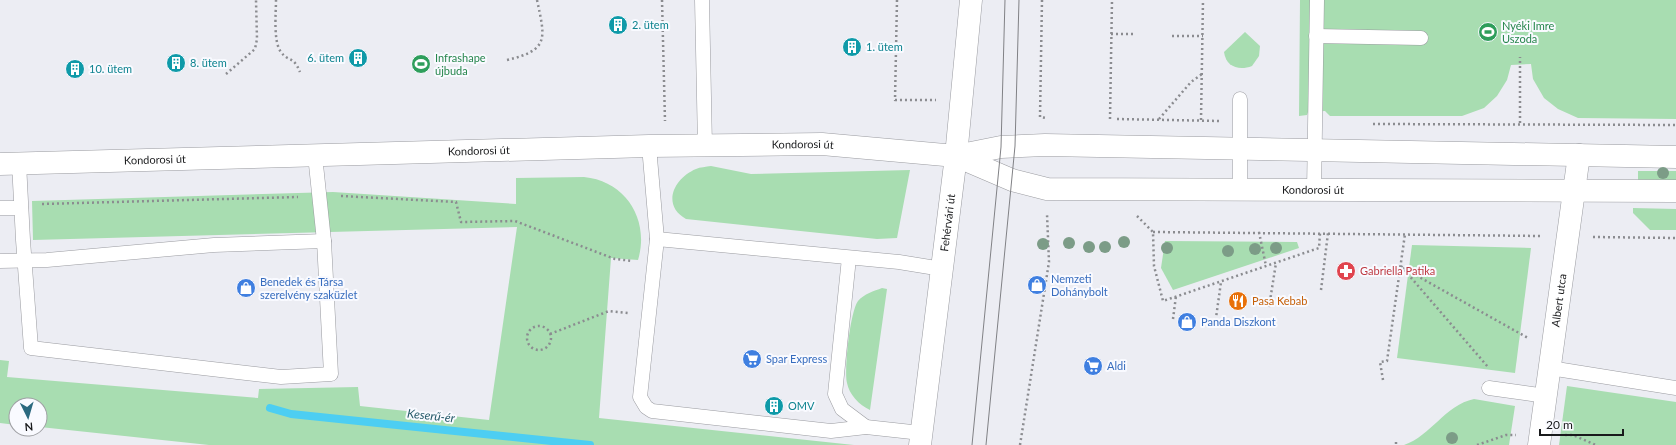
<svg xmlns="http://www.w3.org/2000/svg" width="1676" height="445" viewBox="0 0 1676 445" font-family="Lato,sans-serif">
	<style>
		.green { fill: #a8ddb1 }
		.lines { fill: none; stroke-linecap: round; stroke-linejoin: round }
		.stream { stroke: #4dcef2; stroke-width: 8 }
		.lane-casing { stroke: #9a9ba0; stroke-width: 15 }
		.street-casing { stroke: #9a9ba0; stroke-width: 23 }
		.secondary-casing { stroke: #9a9ba0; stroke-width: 23 }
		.path { stroke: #8b8c90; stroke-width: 2.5; stroke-dasharray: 2 3; stroke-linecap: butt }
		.lane { stroke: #fff; stroke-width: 14 }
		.street { stroke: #fff; stroke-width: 22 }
		.secondary { stroke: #fff; stroke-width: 22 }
		.tram { stroke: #808185; stroke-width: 1 }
		.tree { fill: #7c9c87 }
		.labels { text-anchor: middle; stroke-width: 4; stroke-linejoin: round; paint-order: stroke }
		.culture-label { font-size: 11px; fill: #0d838f; stroke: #f9faff; text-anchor: start }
		.leisure-label { font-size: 11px; fill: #27864d; stroke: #f9faff; text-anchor: start }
		.street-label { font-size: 11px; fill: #191a1c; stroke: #f9faff }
		.health-label { font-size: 11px; fill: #be3a42; stroke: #f9faff; text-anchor: start }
		.shop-label { font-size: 11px; fill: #366cbe; stroke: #f9faff; text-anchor: start }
		.food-label { font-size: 11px; fill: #c56008; stroke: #f9faff; text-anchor: start }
		.water-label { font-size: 12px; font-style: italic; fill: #245968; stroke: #f9faff }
	</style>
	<rect width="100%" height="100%" fill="#ecedf3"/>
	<g class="green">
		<polygon points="1300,0 1676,0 1676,119 1578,118 1558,109 1544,98 1533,79 1531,64 1511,65 1507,80 1497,96 1484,108 1462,116 1330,116 1325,111 1308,112 1307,115 1299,116"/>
		<path d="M1245,32L1260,46L1259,56L1252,66C1239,71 1226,67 1224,52Z"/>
		<path d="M711,166L751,174L910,170L897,238L877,239L686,219C661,205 674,178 696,169C700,167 706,167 711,166Z"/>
		<polygon points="1638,171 1676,171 1676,181 1638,180"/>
		<path d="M584,177C626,181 650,220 638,260L611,258L599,418L854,445H209L40,427V405H16V425L0,423V360L9,361L7,377L258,398L259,389L358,387L360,406L489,420L517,227L33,240L32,201L333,192L516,204V178Z"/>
		<polygon points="1633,208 1676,209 1676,230 1650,230 1633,213"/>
		<polygon points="1165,241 1297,242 1299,248 1173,290 1161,268"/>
		<polygon points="1412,245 1531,248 1515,373 1397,358"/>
		<path d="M882,288L887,289L870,410C859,405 849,394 847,383C844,369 850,312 858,301C864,294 874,291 882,288Z"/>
		<polygon points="1567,386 1676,402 1676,445 1559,445"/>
		<path d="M1474,399L1515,406L1509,445H1404C1431,436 1445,405 1474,399Z"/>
	</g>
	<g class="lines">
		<polyline class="stream" points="270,408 291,414 590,445"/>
		<g class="lane-casing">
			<g id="lane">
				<polyline points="702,0 705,146"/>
				<polyline points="1316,36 1421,38"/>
				<polyline points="649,146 657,239 899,262 942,269"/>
				<polyline points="19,163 23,240 31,348 281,377 331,374 324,241 315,155"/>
				<polyline points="1240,190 1240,99"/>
				<polyline points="1314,191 1317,0"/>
				<polyline points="0,208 21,208"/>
				<polyline points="657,239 640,397 646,407 652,411 831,431 866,427 921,433"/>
				<polyline points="849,258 835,394 842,409 866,427"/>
				<polyline points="0,261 47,260 214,245 324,241"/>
				<polyline points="1550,368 1676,388"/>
				<polyline points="1489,388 1546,396"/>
			</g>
		</g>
		<g class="street-casing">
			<g id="street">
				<path id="s1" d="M0,164L649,146L822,144L956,156"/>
				<path id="s2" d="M1539,445L1579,155"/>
			</g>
		</g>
		<g class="secondary-casing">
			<g id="secondary">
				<path id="s3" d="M956,156L1012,180L1047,189L1676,191"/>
				<polyline points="956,156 1001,147 1045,145 1676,157"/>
				<path id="s4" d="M920,445L956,156L971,0"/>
			</g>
		</g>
		<g class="path">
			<path d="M276,0C276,13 273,42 281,52C289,63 293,55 300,72"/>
			<polyline points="662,0 665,121"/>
			<polyline points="897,0 895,100 936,100"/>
			<polyline points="1042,0 1040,117 1046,118"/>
			<polyline points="1111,34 1133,34"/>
			<polyline points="1172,36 1203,36"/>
			<path d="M507,60C550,50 545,38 537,0"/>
			<polyline points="226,74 255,49 257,39 256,0"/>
			<polyline points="1110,119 1112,0"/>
			<polyline points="1117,119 1220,121"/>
			<polyline points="1159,119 1191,82 1202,74"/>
			<polyline points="1201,120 1203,0"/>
			<polyline points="1520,123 1520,57"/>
			<polyline points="1373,124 1676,125"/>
			<polyline points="341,196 456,202 461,222 515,221 615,259 633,261"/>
			<polyline points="42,204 298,197"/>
			<polyline points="1137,216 1153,232 1154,266 1163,301 1319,248 1320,233"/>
			<polyline points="1153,232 1542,236"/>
			<polyline points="1259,232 1266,266"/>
			<polyline points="1593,237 1676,238"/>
			<polyline points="1401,266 1488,367"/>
			<polyline points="1403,268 1528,338"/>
			<polyline points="1321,290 1328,233"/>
			<polyline points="1269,307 1276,263"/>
			<polyline points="1173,319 1176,296"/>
			<polyline points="1215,325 1221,282"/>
			<circle cx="539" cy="338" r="12"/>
			<polyline points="550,334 609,311 628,313"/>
			<polyline points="1383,380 1380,362 1387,361 1405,234"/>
			<polyline points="1565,435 1573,435 1596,445"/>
			<polyline points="1396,442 1396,445"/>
			<polyline points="1020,445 1049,262 1047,214"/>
			<polyline points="1477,445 1506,435 1516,435"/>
		</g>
		<use href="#lane" class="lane"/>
		<use href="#street" class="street"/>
		<use href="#secondary" class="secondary"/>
		<g class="tram">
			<polyline points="972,445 1001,147 1005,0"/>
			<polyline points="986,445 1015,146 1019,0"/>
		</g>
	</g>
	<g class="tree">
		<circle cx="1663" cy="173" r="6"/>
		<circle cx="1124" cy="242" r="6"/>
		<circle cx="1069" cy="243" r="6"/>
		<circle cx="1043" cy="244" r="6"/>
		<circle cx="1089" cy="247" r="6"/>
		<circle cx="1105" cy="247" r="6"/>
		<circle cx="1167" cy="248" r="6"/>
		<circle cx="1276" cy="248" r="6"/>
		<circle cx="1255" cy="249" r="6"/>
		<circle cx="1228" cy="251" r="6"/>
		<circle cx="1452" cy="438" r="6"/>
	</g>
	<defs>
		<g id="building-disc" transform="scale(1)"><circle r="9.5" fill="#0f9aa8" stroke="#f9faff"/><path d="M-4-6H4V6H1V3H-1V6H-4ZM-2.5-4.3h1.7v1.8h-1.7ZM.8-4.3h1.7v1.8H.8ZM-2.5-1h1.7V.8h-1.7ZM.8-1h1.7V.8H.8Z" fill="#fff"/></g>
		<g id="stadium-disc" transform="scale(1)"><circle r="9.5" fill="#2e9e5b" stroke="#f9faff"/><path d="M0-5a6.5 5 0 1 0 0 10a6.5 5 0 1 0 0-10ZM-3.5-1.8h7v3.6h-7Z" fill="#fff"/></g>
		<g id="pharmacy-disc" transform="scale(1)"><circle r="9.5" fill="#e0444e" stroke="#f9faff"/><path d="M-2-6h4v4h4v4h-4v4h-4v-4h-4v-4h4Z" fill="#fff"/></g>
		<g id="shop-disc" transform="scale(1)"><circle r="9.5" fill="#3f7fe0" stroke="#f9faff"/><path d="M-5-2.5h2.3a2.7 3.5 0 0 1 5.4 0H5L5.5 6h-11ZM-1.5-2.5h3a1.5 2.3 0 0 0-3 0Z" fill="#fff"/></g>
		<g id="restaurant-disc" transform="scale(1)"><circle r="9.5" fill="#e8710a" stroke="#f9faff"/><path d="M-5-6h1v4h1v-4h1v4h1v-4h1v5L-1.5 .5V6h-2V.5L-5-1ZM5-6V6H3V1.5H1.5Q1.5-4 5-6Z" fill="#fff"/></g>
		<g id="supermarket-disc" transform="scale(1)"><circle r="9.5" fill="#3f7fe0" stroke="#f9faff"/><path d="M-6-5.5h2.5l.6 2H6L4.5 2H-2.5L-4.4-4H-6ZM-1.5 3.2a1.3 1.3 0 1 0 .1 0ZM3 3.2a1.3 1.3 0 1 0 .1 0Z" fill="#fff"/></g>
	</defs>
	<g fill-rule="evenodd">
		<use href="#building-disc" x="618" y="25"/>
		<use href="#stadium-disc" x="1488" y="32"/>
		<use href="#building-disc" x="852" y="47"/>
		<use href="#building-disc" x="358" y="58"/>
		<use href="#building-disc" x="176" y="63"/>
		<use href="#stadium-disc" x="421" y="64"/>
		<use href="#building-disc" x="75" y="69"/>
		<use href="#pharmacy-disc" x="1346" y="271"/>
		<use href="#shop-disc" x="1037" y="285"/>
		<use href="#shop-disc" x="246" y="288"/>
		<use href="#restaurant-disc" x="1238" y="301"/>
		<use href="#shop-disc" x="1187" y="322"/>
		<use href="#supermarket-disc" x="752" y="359"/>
		<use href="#supermarket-disc" x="1093" y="366"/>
		<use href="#building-disc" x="774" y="406"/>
	</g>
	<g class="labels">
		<g class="culture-label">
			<text x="632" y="29">2. ütem</text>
			<text x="866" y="51">1. ütem</text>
			<text x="344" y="62" text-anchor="end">6. ütem</text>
			<text x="190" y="67">8. ütem</text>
			<text x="89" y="73">10. ütem</text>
			<text x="788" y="410">OMV</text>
		</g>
		<g class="leisure-label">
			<text x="1502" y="30">Nyéki Imre<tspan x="1502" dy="13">Uszoda</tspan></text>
			<text x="435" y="62">Infrashape<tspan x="435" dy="13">újbuda</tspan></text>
		</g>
		<g class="street-label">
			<text dy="4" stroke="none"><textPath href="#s1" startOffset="803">Kondorosi út</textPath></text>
			<text dy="4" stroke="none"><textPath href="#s1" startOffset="479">Kondorosi út</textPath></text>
			<text dy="4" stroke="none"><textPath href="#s1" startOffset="155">Kondorosi út</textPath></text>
			<text dy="4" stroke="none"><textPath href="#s3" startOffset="363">Kondorosi út</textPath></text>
			<text dy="4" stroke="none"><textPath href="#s4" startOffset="224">Fehérvári út</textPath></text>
			<text dy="4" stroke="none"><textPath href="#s2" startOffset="146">Albert utca</textPath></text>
		</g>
		<g class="health-label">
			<text x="1360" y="275">Gabriella Patika</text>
		</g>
		<g class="shop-label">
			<text x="1051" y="283">Nemzeti<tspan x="1051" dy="13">Dohánybolt</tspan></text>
			<text x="260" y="286">Benedek és Társa<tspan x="260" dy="13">szerelvény szaküzlet</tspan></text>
			<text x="1201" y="326">Panda Diszkont</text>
			<text x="766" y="363">Spar Express</text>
			<text x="1107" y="370">Aldi</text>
		</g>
		<g class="food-label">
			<text x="1252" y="305">Pasa Kebab</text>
		</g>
		<g class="water-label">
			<text transform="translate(431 416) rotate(6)" y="4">Keserű-ér</text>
		</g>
	</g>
	<g transform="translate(28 417) rotate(175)"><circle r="19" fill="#f9faff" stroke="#9fa0a4"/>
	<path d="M0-3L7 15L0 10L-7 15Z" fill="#2b697f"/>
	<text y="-6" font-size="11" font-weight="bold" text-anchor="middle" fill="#191a1c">N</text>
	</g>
	<path d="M1540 429v6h83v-6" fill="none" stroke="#191a1c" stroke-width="2"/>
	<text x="1546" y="429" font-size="12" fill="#191a1c" stroke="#f9faff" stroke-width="3" paint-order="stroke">20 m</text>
</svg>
